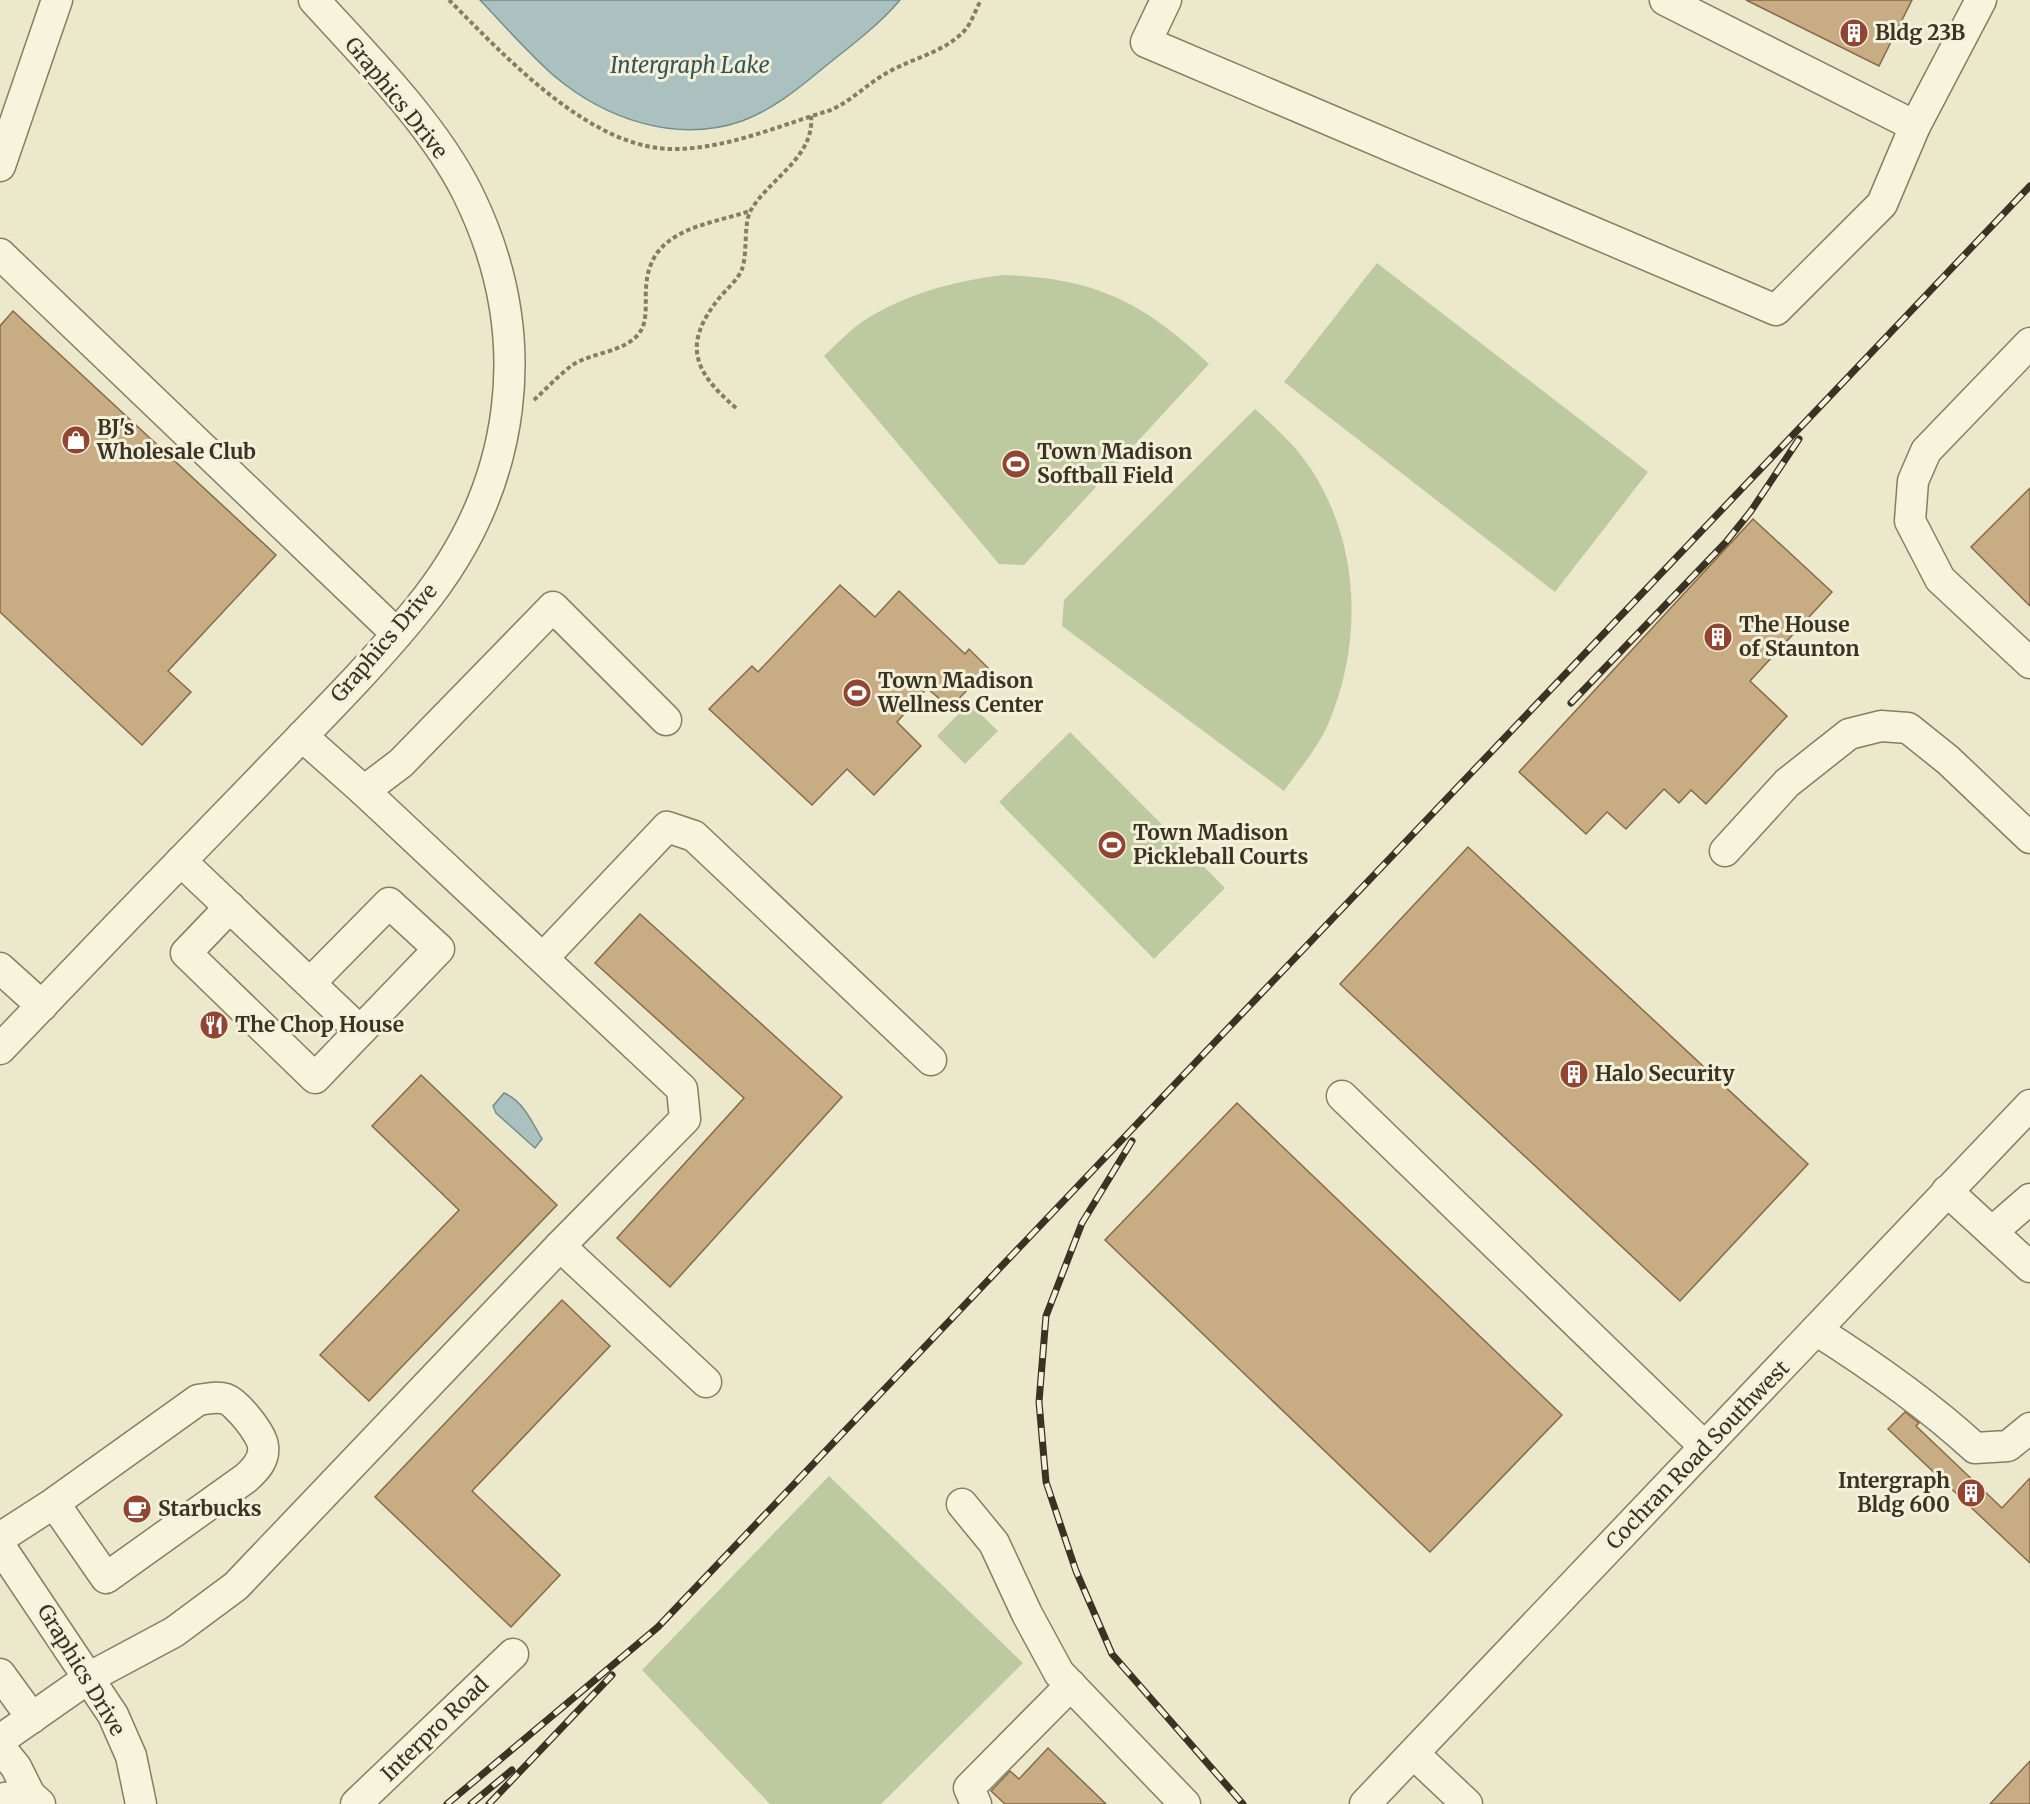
<svg xmlns="http://www.w3.org/2000/svg" width="2030" height="1804" viewBox="0 0 2030 1804" font-family="Merriweather,serif">
	<style>
		.green { fill: #bdca9f }
		.water { fill: #abc1bf; stroke: #728f8d; stroke-width: 1.5 }
		.building { fill: #c7ac84; stroke: #856b47; stroke-width: 1.5 }
		.lines { fill: none; stroke-linecap: round; stroke-linejoin: round }
		.minor-casing { stroke: #887d60; stroke-width: 33 }
		.path { stroke: #887d60; stroke-width: 4; stroke-dasharray: 4.5 3; stroke-linecap: butt }
		.minor { stroke: #f7f4de; stroke-width: 30 }
		.rail-casing { stroke: #3a3222; stroke-width: 7 }
		.rail { stroke: #f4f1da; stroke-width: 4.5; stroke-dasharray: 14; stroke-linecap: butt }
		.labels { text-anchor: middle; stroke-width: 6; stroke-linejoin: round; paint-order: stroke }
		.poi-label { font-size: 21px; font-weight: bold; fill: #3a3222; stroke: #f4f1da; text-anchor: start }
		.street-label { font-size: 21px; fill: #3a3222; stroke: #f4f1da }
		.water-label { font-size: 22px; font-style: italic; fill: #335458; stroke: #f4f1da }
	</style>
	<rect width="100%" height="100%" fill="#ece8cb"/>
	<g class="green">
		<polygon points="1377,263 1648,472 1555,592 1284,382"/>
		<path d="M1003,275C1095,278 1143,302 1209,364L1024,565L999,564L824,356C836,345 849,331 862,322C904,294 954,281 1003,275Z"/>
		<path d="M1255,409C1275,427 1296,446 1311,469C1360,544 1363,641 1329,722C1319,747 1299,769 1284,791L1062,626L1064,600Z"/>
		<polygon points="969,703 998,731 965,764 937,736"/>
		<polygon points="1070,732 1225,888 1154,959 999,802"/>
		<polygon points="829,1476 1023,1663 881,1804 770,1804 642,1670"/>
	</g>
	<g class="water">
		<path d="M480,0H900C877,27 849,47 822,69C798,89 772,110 742,121C676,144 605,119 553,75C527,52 504,25 480,0Z"/>
		<path d="M504,1093C523,1101 532,1122 542,1139L535,1148L496,1113L493,1106Z"/>
	</g>
	<g class="building">
		<polygon points="1746,0 1912,0 1879,66"/>
		<polygon points="13,311 276,555 168,671 191,692 142,745 0,612 0,326"/>
		<polygon points="2030,488 2030,606 1971,547"/>
		<polygon points="1753,519 1832,592 1750,681 1787,716 1706,804 1691,790 1679,803 1664,789 1626,829 1607,812 1586,834 1519,772"/>
		<polygon points="840,585 875,617 899,591 965,654 969,649 988,668 950,708 927,688 897,722 921,746 874,795 847,769 812,805 709,709 752,666 758,672"/>
		<polygon points="1468,847 1808,1164 1680,1301 1340,984"/>
		<polygon points="640,914 842,1097 670,1287 617,1238 744,1098 595,963"/>
		<polygon points="421,1075 557,1205 369,1401 320,1355 459,1210 372,1126"/>
		<polygon points="1237,1103 1562,1415 1430,1552 1105,1240"/>
		<polygon points="562,1300 610,1346 472,1491 560,1575 511,1627 375,1497"/>
		<polygon points="1905,1412 1919,1423 1916,1426 2002,1508 2030,1478 2030,1563 1888,1429"/>
		<polygon points="1048,1748 1106,1804 1005,1804 991,1791 1010,1771 1019,1779"/>
		<polygon points="2030,1761 2030,1804 1990,1804"/>
	</g>
	<g class="lines">
		<g class="minor-casing">
			<g id="minor">
				<polyline points="1166,0 1146,42 1776,310 1882,204 1915,126 1981,0"/>
				<polyline points="1665,0 1915,126"/>
				<polyline points="0,166 57,0"/>
				<polyline points="0,254 397,634"/>
				<polyline points="2030,343 1926,451 1913,481 1910,521 1940,579 2030,663"/>
				<polyline points="302,736 364,791 401,763 553,607 666,720"/>
				<polyline points="1725,851 1787,783 1849,734 1881,726 1908,728 1948,760 2030,838"/>
				<polyline points="181,861 360,1031"/>
				<polyline points="230,907 186,953 315,1078 439,949 389,903 310,983"/>
				<polyline points="544,957 667,827 694,836 931,1060"/>
				<polyline points="0,968 42,1006"/>
				<path d="M0,1049C84,961 169,873 254,786C309,728 368,671 418,609C518,487 538,336 468,194C434,125 366,57 314,0"/>
				<polyline points="1342,1096 1705,1447"/>
				<polyline points="1947,1191 2030,1267"/>
				<polyline points="1992,1232 2030,1199"/>
				<polyline points="560,1246 706,1382"/>
				<path d="M1816,1330C1873,1366 1926,1403 1975,1448L2008,1446L2030,1428"/>
				<polyline points="962,1504 994,1543 1027,1614 1059,1673 1185,1804"/>
				<path d="M0,1538L54,1503L106,1578L246,1478C255,1470 265,1460 263,1446C262,1434 237,1403 226,1399C217,1396 207,1399 198,1400L54,1503"/>
				<polyline points="0,1546 113,1715 131,1756 141,1804"/>
				<polyline points="0,1674 32,1718"/>
				<polyline points="0,1740 90,1677 174,1632 236,1586 560,1246 685,1119 682,1089 364,791"/>
				<polyline points="0,1747 16,1767 30,1795"/>
				<polyline points="1414,1754 1467,1804"/>
				<polyline points="0,1801 5,1798 30,1795 40,1804"/>
				<polyline points="356,1804 513,1654"/>
				<polyline points="976,1804 969,1788 1071,1685"/>
				<polyline points="1365,1804 2030,1105"/>
			</g>
		</g>
		<g class="path">
			<path d="M449,0C504,55 592,152 677,149C729,148 781,125 831,110C851,101 866,85 885,74C911,58 945,53 966,29C972,21 976,9 981,0"/>
			<path d="M534,400C546,389 558,376 571,366C590,352 626,353 640,332C648,321 645,301 646,288C649,229 704,226 750,211"/>
			<path d="M736,408C693,371 682,344 720,297C727,289 739,278 742,269C748,253 743,223 751,210C769,179 815,157 811,116"/>
		</g>
		<use href="#minor" class="minor"/>
		<g class="rail-casing">
			<g id="rail">
				<polyline points="1571,703 1726,542 1751,511 1799,439"/>
				<polyline points="1132,1141 1082,1223 1046,1316 1039,1402 1046,1482 1076,1571 1112,1654 1243,1804"/>
				<polyline points="447,1804 658,1627 2030,186"/>
				<polyline points="471,1804 512,1770"/>
				<polyline points="489,1804 612,1675"/>
			</g>
		</g>
		<use href="#rail" class="rail"/>
	</g>
	<defs>
		<g id="building-disc" transform="scale(1.5)"><circle r="9.5" fill="#934534" stroke="#f4f1da"/><path d="M-4-6H4V6H1V3H-1V6H-4ZM-2.5-4.3h1.7v1.8h-1.7ZM.8-4.3h1.7v1.8H.8ZM-2.5-1h1.7V.8h-1.7ZM.8-1h1.7V.8H.8Z" fill="#fff"/></g>
		<g id="shop-disc" transform="scale(1.5)"><circle r="9.5" fill="#934534" stroke="#f4f1da"/><path d="M-5-2.5h2.3a2.7 3.5 0 0 1 5.4 0H5L5.5 6h-11ZM-1.5-2.5h3a1.5 2.3 0 0 0-3 0Z" fill="#fff"/></g>
		<g id="stadium-disc" transform="scale(1.5)"><circle r="9.5" fill="#934534" stroke="#f4f1da"/><path d="M0-5a6.5 5 0 1 0 0 10a6.5 5 0 1 0 0-10ZM-3.5-1.8h7v3.6h-7Z" fill="#fff"/></g>
		<g id="restaurant-disc" transform="scale(1.5)"><circle r="9.5" fill="#934534" stroke="#f4f1da"/><path d="M-5-6h1v4h1v-4h1v4h1v-4h1v5L-1.5 .5V6h-2V.5L-5-1ZM5-6V6H3V1.5H1.5Q1.5-4 5-6Z" fill="#fff"/></g>
		<g id="cafe-disc" transform="scale(1.5)"><circle r="9.5" fill="#934534" stroke="#f4f1da"/><path d="M-5.5-4.5H6V0H3Q3 3.5 0 3.5H-2.5Q-5.5 3.5-5.5 0ZM3-3.2v2h1.7v-2ZM-6 4.5H4V6H-6Z" fill="#fff"/></g>
	</defs>
	<g fill-rule="evenodd">
		<use href="#building-disc" x="1854" y="33"/>
		<use href="#shop-disc" x="76" y="440"/>
		<use href="#stadium-disc" x="1016" y="464"/>
		<use href="#building-disc" x="1718" y="637"/>
		<use href="#stadium-disc" x="857" y="693"/>
		<use href="#stadium-disc" x="1112" y="845"/>
		<use href="#restaurant-disc" x="214" y="1025"/>
		<use href="#building-disc" x="1574" y="1074"/>
		<use href="#building-disc" x="1971" y="1493"/>
		<use href="#cafe-disc" x="137" y="1509"/>
	</g>
	<g class="labels">
		<g class="poi-label">
			<text x="1875" y="40">Bldg 23B</text>
			<text x="97" y="435">BJ's<tspan x="97" dy="24">Wholesale Club</tspan></text>
			<text x="1037" y="459">Town Madison<tspan x="1037" dy="24">Softball Field</tspan></text>
			<text x="1739" y="632">The House<tspan x="1739" dy="24">of Staunton</tspan></text>
			<text x="878" y="688">Town Madison<tspan x="878" dy="24">Wellness Center</tspan></text>
			<text x="1133" y="840">Town Madison<tspan x="1133" dy="24">Pickleball Courts</tspan></text>
			<text x="235" y="1032">The Chop House</text>
			<text x="1595" y="1081">Halo Security</text>
			<text x="1950" y="1488" text-anchor="end">Intergraph<tspan x="1950" dy="24">Bldg 600</tspan></text>
			<text x="158" y="1516">Starbucks</text>
		</g>
		<g class="street-label">
			<text transform="translate(396 98) rotate(51)" y="7">Graphics Drive</text>
			<text transform="translate(384 643) rotate(-49)" y="7">Graphics Drive</text>
			<text transform="translate(1698 1455) rotate(-46)" y="7">Cochran Road Southwest</text>
			<text transform="translate(81 1670) rotate(59)" y="7">Graphics Drive</text>
			<text transform="translate(435 1729) rotate(-44)" y="7">Interpro Road</text>
		</g>
		<g class="water-label">
			<text x="690" y="73">Intergraph Lake</text>
		</g>
	</g>
</svg>
